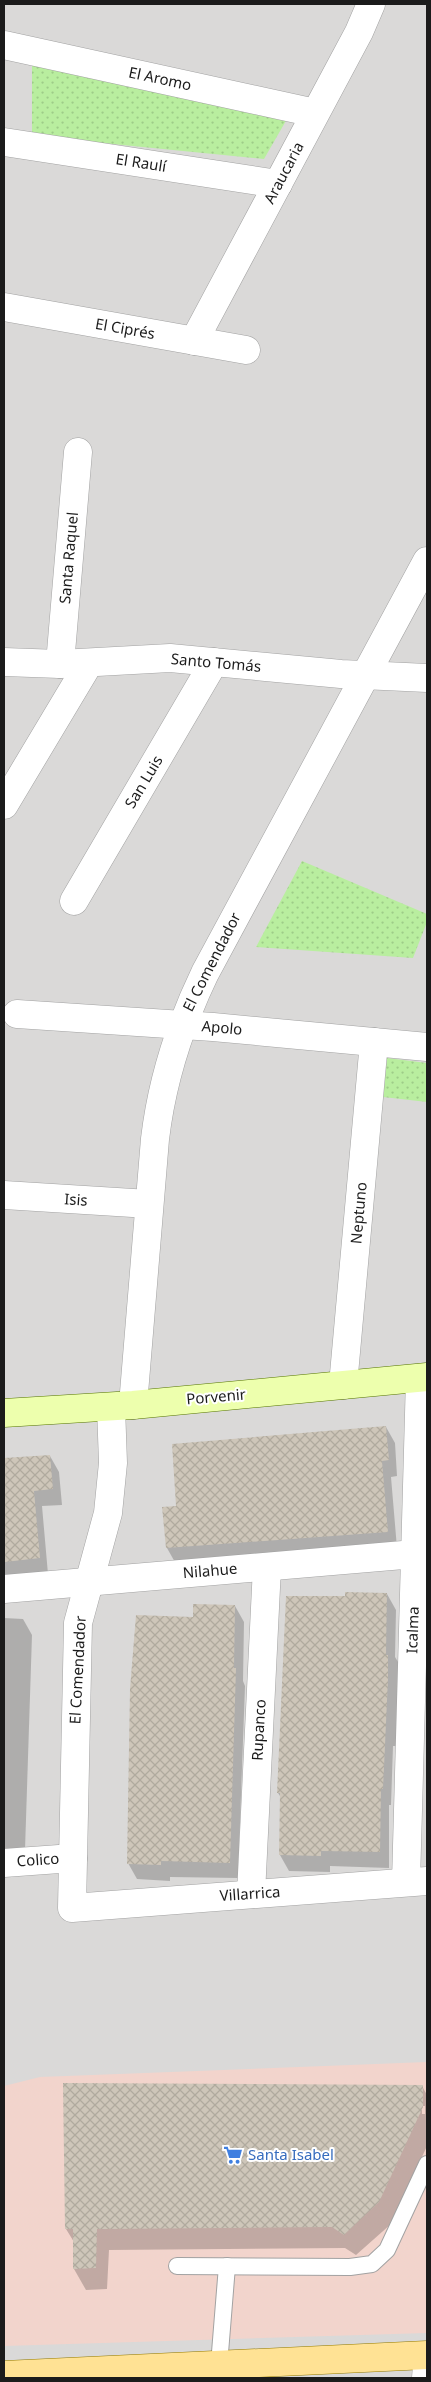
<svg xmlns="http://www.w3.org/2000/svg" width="431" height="2382" viewBox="0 0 431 2382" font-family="'Noto Sans',sans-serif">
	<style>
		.residential { fill: #dad9d8 }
		.commercial { fill: #f2d4cc }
		.grass { fill: url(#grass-dots) }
		.shadow { fill: #0003; fill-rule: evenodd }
		.building { fill: url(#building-cross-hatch) }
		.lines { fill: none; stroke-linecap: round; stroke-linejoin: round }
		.lane-casing { stroke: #a2a2a2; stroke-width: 18 }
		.street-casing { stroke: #a2a2a2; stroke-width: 29 }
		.secondary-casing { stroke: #557500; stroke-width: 29 }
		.primary-casing { stroke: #937a00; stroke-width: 29 }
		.lane { stroke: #fff; stroke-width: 16 }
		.street { stroke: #fff; stroke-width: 28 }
		.secondary { stroke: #edffad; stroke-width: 28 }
		.primary { stroke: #ffe294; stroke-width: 28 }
		.labels { text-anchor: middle; stroke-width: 4; stroke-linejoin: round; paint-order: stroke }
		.street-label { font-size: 15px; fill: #1b1b1b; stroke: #fff }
		.shop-label { font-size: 15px; fill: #366cbe; stroke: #fff; text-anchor: start }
	</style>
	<defs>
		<pattern id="grass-dots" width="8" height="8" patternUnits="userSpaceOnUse" patternTransform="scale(1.25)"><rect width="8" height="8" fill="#b9ee9f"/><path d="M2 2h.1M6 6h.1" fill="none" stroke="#9ecc88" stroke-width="1.8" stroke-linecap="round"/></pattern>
		<pattern id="building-cross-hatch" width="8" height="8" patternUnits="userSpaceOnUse" patternTransform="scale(1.25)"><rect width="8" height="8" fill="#cec6b9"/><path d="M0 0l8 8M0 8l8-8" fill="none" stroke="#b0aa9e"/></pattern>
	</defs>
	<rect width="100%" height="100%" fill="#eeece0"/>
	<rect class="residential" x="4" y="4" width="423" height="2374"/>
	<polygon class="commercial" points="427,2062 427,2333 4,2346 4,2086 40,2077"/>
	<g class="grass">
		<polygon points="32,65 287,119 264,159 32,136"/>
		<polygon points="302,861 427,914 427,922 413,958 256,947"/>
		<polygon points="387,1058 427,1063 427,1102 383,1097"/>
	</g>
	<g class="shadow">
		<polygon points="386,1427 395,1443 397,1476 391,1477 397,1548 176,1564 167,1548 163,1508 177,1507"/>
		<polygon points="50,1456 59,1472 62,1505 42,1506 48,1574 4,1579 4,1460"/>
		<polygon points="387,1594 396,1610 395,1657 405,1673 403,1746 393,1746 391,1805 389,1805 389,1868 330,1866 330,1872 289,1871 280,1855 282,1799 278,1793 346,1598"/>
		<polygon points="235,1606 244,1622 243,1681 245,1686 238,1878 170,1877 170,1881 137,1879 128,1863 194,1618"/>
		<polygon points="4,1618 23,1619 32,1635 25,1850 4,1849"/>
		<path d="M422,2086L427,2095V2146L391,2224L356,2255L345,2248L109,2250L107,2289L86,2290L74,2269V2242L66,2229ZM422,2106H425V2114H422Z"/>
	</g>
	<g class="building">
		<polygon points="386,1426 389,1460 382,1461 388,1532 166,1548 162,1507 176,1506 172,1444"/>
		<polygon points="50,1455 53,1489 34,1491 40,1558 5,1562 4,1458"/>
		<polygon points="345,1592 387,1593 386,1655 388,1655 388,1679 383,1789 381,1789 380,1852 321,1851 321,1856 279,1855 280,1793 277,1793 286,1596 345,1596"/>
		<polygon points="193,1604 235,1605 234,1668 236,1668 230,1863 161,1861 161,1865 127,1864 130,1689 136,1615 193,1617"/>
		<polygon points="63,2083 423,2085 423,2107 379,2202 344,2235 332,2227 97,2229 96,2268 73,2269 73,2229 65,2229"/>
	</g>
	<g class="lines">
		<g class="lane-casing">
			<g id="lane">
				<polyline points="177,2266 350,2267 372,2264 387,2250 427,2164"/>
				<polyline points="219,2365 227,2266"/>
			</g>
		</g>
		<g class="street-casing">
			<g id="street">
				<polyline points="4,45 315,113"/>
				<polyline points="4,142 278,184"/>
				<polyline points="4,307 246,350"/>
				<polyline points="194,341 359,32 371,4"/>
				<polyline points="4,662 60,664 170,658 341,674 427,678"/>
				<polyline points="60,664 78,452"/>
				<polyline points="4,805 89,663"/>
				<polyline points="74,901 214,662"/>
				<polyline points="17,1014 213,1027 427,1047"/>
				<polyline points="4,1195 149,1204"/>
				<polyline points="343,1385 374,1042"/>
				<path d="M133,1405L155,1139C162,1080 179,1027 205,973L427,561"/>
				<polyline points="111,1407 113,1463 108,1513 78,1623 72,1908 427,1881"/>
				<polyline points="4,1589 415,1554"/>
				<polyline points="4,1863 73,1858"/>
				<polyline points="406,1882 420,1378"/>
				<polyline points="251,1894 267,1567"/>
				<polyline points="426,2378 427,2366"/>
			</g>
		</g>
		<g class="secondary-casing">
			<polyline id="secondary" points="4,1413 133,1405 427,1377"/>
		</g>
		<g class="primary-casing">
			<polyline id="primary" points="4,2375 427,2355"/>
		</g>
		<use href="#lane" class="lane"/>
		<use href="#street" class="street"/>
		<use href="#secondary" class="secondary"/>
		<use href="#primary" class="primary"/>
	</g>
	<defs>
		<g id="supermarket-bare" transform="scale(1.5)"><path d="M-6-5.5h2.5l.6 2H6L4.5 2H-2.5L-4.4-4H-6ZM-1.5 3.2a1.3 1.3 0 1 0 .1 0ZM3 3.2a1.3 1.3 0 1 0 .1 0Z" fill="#3f7fe0" stroke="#fff" stroke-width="2.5" paint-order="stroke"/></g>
	</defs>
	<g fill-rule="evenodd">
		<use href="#supermarket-bare" x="233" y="2155"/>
	</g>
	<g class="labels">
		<g class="street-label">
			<text transform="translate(160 79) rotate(12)" y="5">El Aromo</text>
			<text transform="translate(141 163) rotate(9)" y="5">El Raulí</text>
			<text transform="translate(284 173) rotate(-62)" y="5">Araucaria</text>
			<text transform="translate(125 329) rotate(10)" y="5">El Ciprés</text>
			<text transform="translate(69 558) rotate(-85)" y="5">Santa Raquel</text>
			<text transform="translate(216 663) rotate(5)" y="5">Santo Tomás</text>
			<text transform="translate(144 782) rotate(-59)" y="5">San Luis</text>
			<text transform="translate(212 962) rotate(-63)" y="5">El Comendador</text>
			<text transform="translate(222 1028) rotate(5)" y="5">Apolo</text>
			<text transform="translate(76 1200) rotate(4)" y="5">Isis</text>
			<text transform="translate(359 1213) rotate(-85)" y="5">Neptuno</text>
			<text transform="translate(216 1397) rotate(-5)" y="5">Porvenir</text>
			<text transform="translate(210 1571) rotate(-5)" y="5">Nilahue</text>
			<text transform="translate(413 1630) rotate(-88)" y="5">Icalma</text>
			<text transform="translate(78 1670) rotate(-87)" y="5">El Comendador</text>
			<text transform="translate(259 1730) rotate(-87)" y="5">Rupanco</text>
			<text transform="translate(38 1860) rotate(-4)" y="5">Colico</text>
			<text transform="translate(250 1894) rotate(-4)" y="5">Villarrica</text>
		</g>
		<g class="shop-label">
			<text x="248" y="2160">Santa Isabel</text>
		</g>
	</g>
	<rect width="431" height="2382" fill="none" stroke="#1b1b1b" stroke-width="10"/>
</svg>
